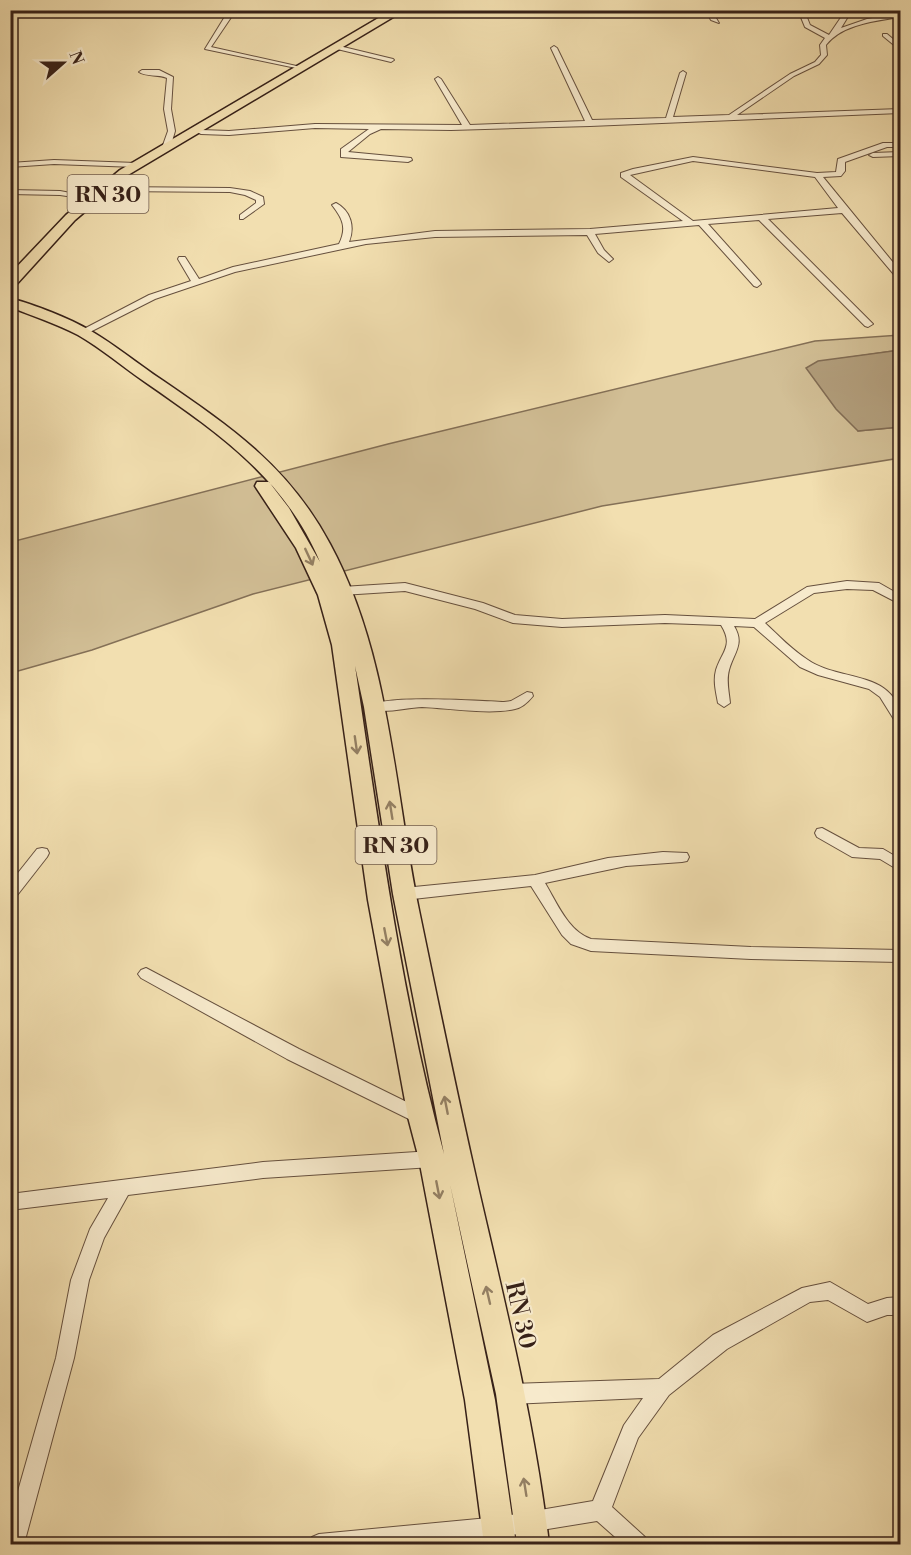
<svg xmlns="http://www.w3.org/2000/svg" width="911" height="1555" viewBox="0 0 911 1555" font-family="'Libre Bodoni',serif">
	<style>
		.green { fill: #d2bf96; stroke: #847057; stroke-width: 1.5 }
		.water { fill: #b29e7c; stroke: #816c54; stroke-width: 1.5 }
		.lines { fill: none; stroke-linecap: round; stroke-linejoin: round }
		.street-casing { stroke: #66503e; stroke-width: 2 }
		.primary-casing { stroke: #372118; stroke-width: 3 }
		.street { fill: #f7eacc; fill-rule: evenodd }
		.primary { fill: #f2dfb0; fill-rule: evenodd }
		.oneway { stroke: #948064 }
		.labels { text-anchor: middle; stroke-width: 4.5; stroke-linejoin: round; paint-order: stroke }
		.shield { fill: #f7eacc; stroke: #715d4e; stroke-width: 1.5 }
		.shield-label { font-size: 22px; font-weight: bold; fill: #372118 }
		.street-label { font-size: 24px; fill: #372118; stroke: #f7eacc }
	</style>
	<rect width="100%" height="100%" fill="#f2dfb0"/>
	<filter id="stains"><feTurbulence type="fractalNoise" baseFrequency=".00333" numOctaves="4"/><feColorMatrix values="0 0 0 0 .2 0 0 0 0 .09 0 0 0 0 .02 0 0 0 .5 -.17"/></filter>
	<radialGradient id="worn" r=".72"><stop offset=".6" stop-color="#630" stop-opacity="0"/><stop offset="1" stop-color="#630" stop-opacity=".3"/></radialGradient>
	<polygon class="green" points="900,335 900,350 837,359 858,431 900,427 900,458 602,506 253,594 92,650 11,673 11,542 388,444 815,341"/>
	<polygon class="water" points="900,350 900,427 858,431 836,409 806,368 818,361"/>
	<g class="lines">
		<g class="street-casing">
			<g id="street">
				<polygon points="186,10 208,10 205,12"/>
				<polygon points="229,10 236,10 211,47 301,67 301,69 205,49"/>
				<polygon points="705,10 711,10 719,23 711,20"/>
				<path d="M798,10H804L810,25L829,35L846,10H852L841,28L867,19L900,13V17C876,21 842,24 826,45L827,55L819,64L794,76L737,115L900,109V113L590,126L451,130L381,129L370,134L348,152L411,158L412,160L408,162L341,157V149L369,129L315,128L229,135L201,134L197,132L201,130L229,131L315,124L462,125L435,79L438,77L441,79L470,125L585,121L551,48L554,46L557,48L592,120L666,118L680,73L683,71L686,73L673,117L729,115L790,74L815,62L821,55L820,45L825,38L805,27Z"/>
				<polygon points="883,34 887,34 900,45 900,50 883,36"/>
				<polygon points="335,45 393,59 394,60 391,62 333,48"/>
				<path d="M159,70L173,77L171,109L175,131L171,145L167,147L163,145L168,131L164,109L167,78C158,74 146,77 139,72L142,70Z"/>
				<path d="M883,143H900V147H887L845,162V171L841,176L823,177L900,271V279L897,278L842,213L768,219L873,324L868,327L865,326L759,220L708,224L760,282L761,284L757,287L754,286L699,225L595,234L604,250L613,259L609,262L598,253L587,235L435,237L366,244L235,272L155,299L86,334L78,332L149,295L191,281L178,259L179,257H185L199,279L233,267L339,244C347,228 343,219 332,205L336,203C351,211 355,227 349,242L435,231L590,229L683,221L621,177V173L633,169L693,157L817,173L836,172L838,159ZM693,161L815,177L838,208L693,221L630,175Z"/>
				<polygon points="900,152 900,156 873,157 869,155 873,153"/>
				<polygon points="54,160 136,163 140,165 136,167 54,164 10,167 10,163"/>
				<polygon points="111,187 230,188 250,191 263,197 264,204 243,219 240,219 240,215 256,203 256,200 245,195 230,192 114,191 111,191"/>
				<polygon points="10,190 60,191 97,198 93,200 60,195 10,194"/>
				<path d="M847,581L879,583L900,595V604L873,590L847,589L814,593L765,623C779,636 792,650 808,660C839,682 900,670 900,722L895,721L880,697L869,689L818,675L800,667L754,627L734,626C745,644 734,652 729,670C726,681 729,692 730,703L724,707L718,703C716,692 713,681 716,670C722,651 734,646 721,625L665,623L562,627L513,623L475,609L405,591L342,595L336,591L342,587L405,583L483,603L515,615L562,619L665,615L755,619L807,587Z"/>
				<path d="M527,692L532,693L533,696C529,701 522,708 515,709C490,715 448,708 422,707C409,707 375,716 368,707C380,694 482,701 504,702L511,701Z"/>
				<polygon points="822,828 859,848 883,849 900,859 900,871 880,859 852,857 817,837 815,833 817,829"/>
				<polygon points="42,848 47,849 49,853 47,857 15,898 10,899 10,883 37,849"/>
				<path d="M663,852L687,853L689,857L687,861L682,862L626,866L545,883C557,903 568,931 591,939L751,947L900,950V962L751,959L591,951L571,944L562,935L531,886L404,900L399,898L397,894L399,890L404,888L535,875L608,858Z"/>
				<polygon points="146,968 299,1049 427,1112 429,1117 427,1122 421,1124 415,1122 287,1059 141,978 138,974 141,970"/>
				<polygon points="432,1151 438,1154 441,1159 438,1164 432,1167 263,1178 128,1195 104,1238 89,1280 74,1358 24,1544 10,1544 10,1519 56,1358 71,1280 90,1229 108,1198 10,1210 10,1194 263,1162"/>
				<polygon points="830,1282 868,1304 887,1298 900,1297 900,1315 887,1315 867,1322 828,1300 810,1302 727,1349 669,1395 638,1438 612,1507 645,1537 648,1544 623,1544 597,1521 499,1537 423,1544 309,1544 312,1537 319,1534 499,1517 593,1501 624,1425 643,1398 511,1404 504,1401 501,1394 504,1387 511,1384 659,1379 713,1335 802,1288"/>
			</g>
		</g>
		<g class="primary-casing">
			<g id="primary">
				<polygon points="392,10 405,10 128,175 75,220 15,286 10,287 10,274 66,215 120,170"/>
				<path d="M10,298C35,305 69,318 91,331C115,345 138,364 162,380C232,428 289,467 330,544C391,657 394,792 420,915C439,1007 458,1099 479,1191C506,1308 535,1425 549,1544H517L496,1394L450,1184L495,1400L516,1544H484L465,1400L419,1159L408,1117L368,900L332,645L318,595L296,548L255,486L257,482H269L289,508L320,562C285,478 217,432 145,382C123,367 101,348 78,335C57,324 33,316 10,307ZM355,666L364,707L393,894L444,1154C401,996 379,828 355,666Z"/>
			</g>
		</g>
		<use href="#street" class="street"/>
		<use href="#primary" class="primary"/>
	</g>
	<defs><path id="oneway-shaft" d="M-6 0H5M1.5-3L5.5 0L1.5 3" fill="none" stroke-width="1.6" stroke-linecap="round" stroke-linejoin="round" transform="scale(1.5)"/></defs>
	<g class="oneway">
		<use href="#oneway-shaft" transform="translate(309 557) rotate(65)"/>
		<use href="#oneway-shaft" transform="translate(356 745) rotate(82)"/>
		<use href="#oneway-shaft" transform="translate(391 810) rotate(-99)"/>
		<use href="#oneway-shaft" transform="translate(386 937) rotate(79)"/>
		<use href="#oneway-shaft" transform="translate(446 1105) rotate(-101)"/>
		<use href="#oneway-shaft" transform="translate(438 1190) rotate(79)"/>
		<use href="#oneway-shaft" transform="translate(488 1295) rotate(-103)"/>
		<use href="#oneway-shaft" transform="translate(525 1487) rotate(-99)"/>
	</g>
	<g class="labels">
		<g class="shield">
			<rect x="67.5" y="175" width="81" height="38" rx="4.5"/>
			<rect x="355.5" y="826" width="81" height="38" rx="4.5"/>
		</g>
		<g class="shield-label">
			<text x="108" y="202">RN 30</text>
			<text x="396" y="853">RN 30</text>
		</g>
		<g class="street-label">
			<text transform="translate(521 1315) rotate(77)" y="8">RN 30</text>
		</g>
	</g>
	<rect width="911" height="1555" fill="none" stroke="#f2dfb0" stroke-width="36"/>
	<rect x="12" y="12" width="887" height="1531" fill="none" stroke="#372118" stroke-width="3"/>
	<rect x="18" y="18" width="875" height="1519" fill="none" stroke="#372118" stroke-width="1.5"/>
	<g transform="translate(63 63) rotate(69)" stroke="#f7eacc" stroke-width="4.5" paint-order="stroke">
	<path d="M0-4.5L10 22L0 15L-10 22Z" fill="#372118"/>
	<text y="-9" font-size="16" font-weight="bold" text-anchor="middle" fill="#372118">N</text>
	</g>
	<rect width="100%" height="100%" filter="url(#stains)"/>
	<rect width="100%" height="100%" fill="url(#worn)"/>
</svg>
